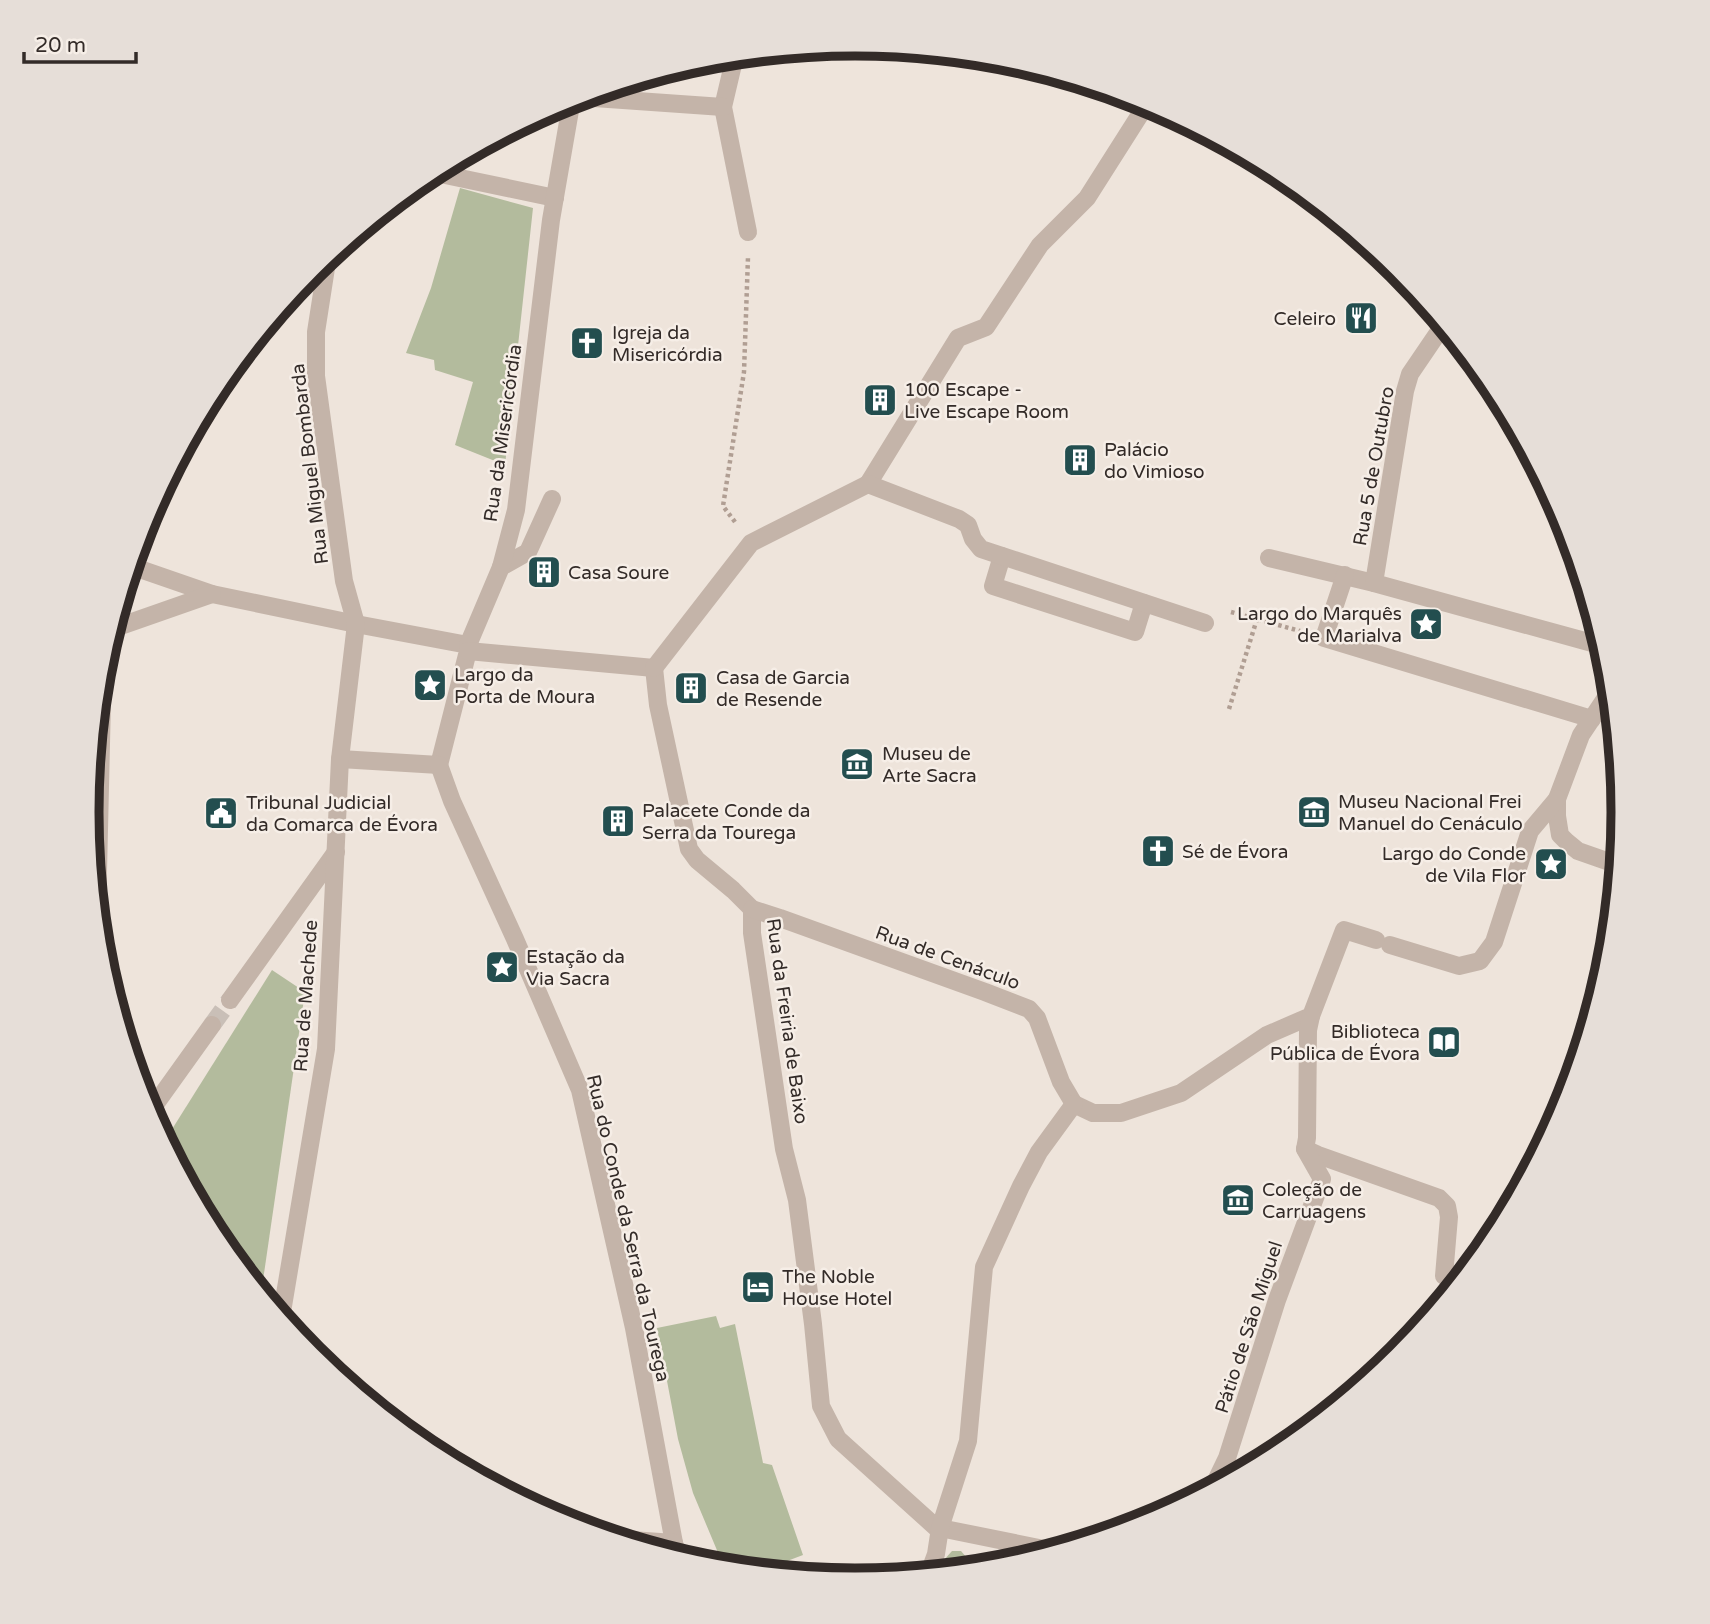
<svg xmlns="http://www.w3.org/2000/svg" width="1710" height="1624" viewBox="0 0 1710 1624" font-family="'Varela Round',sans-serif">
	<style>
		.grass { fill: url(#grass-tufts) }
		.green { fill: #b3bb9d }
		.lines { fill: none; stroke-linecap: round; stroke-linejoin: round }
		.street-tunnel { stroke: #c9bfb7; stroke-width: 18; stroke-dasharray: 18 9; stroke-linecap: butt }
		.path { stroke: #b09e93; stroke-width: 4.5; stroke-dasharray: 3.5 3.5; stroke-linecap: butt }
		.lane { stroke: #c4b4a9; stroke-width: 18 }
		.street { stroke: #c4b4a9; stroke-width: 18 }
		.labels { text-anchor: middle; stroke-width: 5; stroke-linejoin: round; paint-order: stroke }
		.poi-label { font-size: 19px; fill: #332b28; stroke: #f6eee7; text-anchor: start }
		.street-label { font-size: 19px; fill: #332b28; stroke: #f6eee7 }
		.rim { fill: none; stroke: #332b28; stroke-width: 9 }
	</style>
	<defs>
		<pattern id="grass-tufts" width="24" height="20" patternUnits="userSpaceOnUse" patternTransform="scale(1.75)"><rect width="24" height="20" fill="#b3bb9d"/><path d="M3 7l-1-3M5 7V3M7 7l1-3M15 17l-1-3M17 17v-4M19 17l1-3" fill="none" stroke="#929880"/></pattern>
	</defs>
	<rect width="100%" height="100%" fill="#eee4db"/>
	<polygon class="grass" points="952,1551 961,1551 967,1558 967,1569 939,1572 943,1561"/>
	<g class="green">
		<polygon points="460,188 533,208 505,465 455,445 473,382 435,370 434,360 406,353 431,288"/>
		<polygon points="272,970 305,992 261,1294 216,1238 164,1142"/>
		<polygon points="716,1316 720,1328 735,1324 763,1463 772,1465 803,1555 761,1571 724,1567 693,1493 678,1439 657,1328"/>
	</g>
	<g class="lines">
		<polyline class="street-tunnel" points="212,1025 230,1000"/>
		<g class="path">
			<polyline points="735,522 723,506 744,372 748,257"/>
			<polyline points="1231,612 1300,631"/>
			<polyline points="1229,709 1257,619"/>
		</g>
		<g class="lane">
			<polyline points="1002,556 993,586 1135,632 1144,603"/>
			<polyline points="1269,558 1374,583"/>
			<polyline points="501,567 528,552 552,499"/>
			<polyline points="1345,575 1324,638 1592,719"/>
			<polyline points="97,915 103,658"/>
			<polyline points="1305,1149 1318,1155 1439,1198 1447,1206 1449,1217 1444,1276"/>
		</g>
		<g class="street">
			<polyline points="735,56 723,107 748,232"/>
			<polyline points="580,97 723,107"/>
			<polyline points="431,172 555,198"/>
			<polyline points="1444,324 1410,374 1405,391 1374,583 1603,646"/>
			<polyline points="868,484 958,338 986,327 1040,245 1087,198 1148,102"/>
			<polyline points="131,566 212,594 356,624 468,645 468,651 439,765"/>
			<polyline points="112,629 212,594"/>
			<polyline points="468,645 501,567 516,510 551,220 572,99"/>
			<polyline points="468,651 654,668"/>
			<polyline points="654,668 658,705 689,849 697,860 733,890 752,909 752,933 784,1149 797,1200 813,1324 821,1406 838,1439 940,1531"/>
			<polyline points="654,668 751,543 868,484 959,519 968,525 973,539 981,549 1205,623"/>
			<polyline points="1611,690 1581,735 1557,799 1557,816 1560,835 1567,842 1578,851 1618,865"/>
			<polyline points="340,759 439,765"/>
			<polyline points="439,765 452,801 515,939 580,1090 634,1328 674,1543 679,1558"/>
			<polyline points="752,909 780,918 985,992 1029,1009 1037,1018 1061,1082 1074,1104"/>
			<polyline points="1390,945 1459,966 1480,961 1494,942 1530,831 1557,799"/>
			<polyline points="230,1000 336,852"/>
			<polyline points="1074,1104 1093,1113 1121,1113 1181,1093 1267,1035 1311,1016 1344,930 1376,940"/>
			<polyline points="149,1113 212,1025"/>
			<polyline points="281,1318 326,1049 340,759 356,624 344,581 316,376 316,332 328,255"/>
			<polyline points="1213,1487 1227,1458 1277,1300 1322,1179 1305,1149 1307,1138 1308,1030 1311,1016"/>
			<polyline points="940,1528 1054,1551"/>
			<polyline points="617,1539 674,1543"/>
			<polyline points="929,1573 936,1554 940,1528 968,1441 984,1267 1021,1186 1039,1152 1074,1104"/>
		</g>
	</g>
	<defs>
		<g id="restaurant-square" transform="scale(1.75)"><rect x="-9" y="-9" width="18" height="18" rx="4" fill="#234e4f" stroke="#f6eee7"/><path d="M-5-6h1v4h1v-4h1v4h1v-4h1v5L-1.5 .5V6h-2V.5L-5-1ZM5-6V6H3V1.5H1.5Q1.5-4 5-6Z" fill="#fff"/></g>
		<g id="church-square" transform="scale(1.75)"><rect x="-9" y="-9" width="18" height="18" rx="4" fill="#234e4f" stroke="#f6eee7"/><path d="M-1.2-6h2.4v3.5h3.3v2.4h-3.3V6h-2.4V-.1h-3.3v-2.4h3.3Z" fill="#fff"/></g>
		<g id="building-square" transform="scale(1.75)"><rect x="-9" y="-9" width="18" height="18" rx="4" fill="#234e4f" stroke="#f6eee7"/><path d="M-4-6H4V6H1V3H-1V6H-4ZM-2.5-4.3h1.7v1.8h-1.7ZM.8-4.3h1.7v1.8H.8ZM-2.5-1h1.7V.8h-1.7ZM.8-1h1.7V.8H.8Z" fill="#fff"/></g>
		<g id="sight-square" transform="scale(1.75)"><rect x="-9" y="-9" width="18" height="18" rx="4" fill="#234e4f" stroke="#f6eee7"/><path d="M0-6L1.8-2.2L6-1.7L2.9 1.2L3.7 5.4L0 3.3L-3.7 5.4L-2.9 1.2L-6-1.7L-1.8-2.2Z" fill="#fff"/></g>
		<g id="museum-square" transform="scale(1.75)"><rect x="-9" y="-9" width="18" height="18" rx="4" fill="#234e4f" stroke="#f6eee7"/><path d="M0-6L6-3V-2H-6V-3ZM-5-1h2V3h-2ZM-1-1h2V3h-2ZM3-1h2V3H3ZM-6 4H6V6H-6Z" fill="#fff"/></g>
		<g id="civic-square" transform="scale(1.75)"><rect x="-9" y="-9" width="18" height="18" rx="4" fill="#234e4f" stroke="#f6eee7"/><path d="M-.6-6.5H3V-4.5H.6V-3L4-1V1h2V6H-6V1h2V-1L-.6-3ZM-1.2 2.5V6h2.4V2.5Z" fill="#fff"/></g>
		<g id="library-square" transform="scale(1.75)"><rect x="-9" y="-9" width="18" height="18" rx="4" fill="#234e4f" stroke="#f6eee7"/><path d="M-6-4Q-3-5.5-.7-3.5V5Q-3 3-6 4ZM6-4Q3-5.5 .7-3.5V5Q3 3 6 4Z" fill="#fff"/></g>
		<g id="hotel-square" transform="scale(1.75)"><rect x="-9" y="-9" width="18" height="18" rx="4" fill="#234e4f" stroke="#f6eee7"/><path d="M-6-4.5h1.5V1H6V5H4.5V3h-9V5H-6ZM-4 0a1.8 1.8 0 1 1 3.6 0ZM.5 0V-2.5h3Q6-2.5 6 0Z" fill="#fff"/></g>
	</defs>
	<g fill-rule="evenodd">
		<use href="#restaurant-square" x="1361" y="318"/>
		<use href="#church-square" x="587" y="343"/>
		<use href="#building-square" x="880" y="400"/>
		<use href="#building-square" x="1080" y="460"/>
		<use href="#building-square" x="544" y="572"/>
		<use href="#sight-square" x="1426" y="624"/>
		<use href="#sight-square" x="430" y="685"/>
		<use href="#building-square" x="691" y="688"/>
		<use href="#museum-square" x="857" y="764"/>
		<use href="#museum-square" x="1314" y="812"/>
		<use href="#civic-square" x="221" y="813"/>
		<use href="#building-square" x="618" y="821"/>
		<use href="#church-square" x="1158" y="851"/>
		<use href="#sight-square" x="1551" y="864"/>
		<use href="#sight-square" x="502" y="967"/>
		<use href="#library-square" x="1444" y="1042"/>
		<use href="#museum-square" x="1238" y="1200"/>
		<use href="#hotel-square" x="758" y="1287"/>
	</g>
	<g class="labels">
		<g class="poi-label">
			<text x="1336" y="325" text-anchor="end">Celeiro</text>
			<text x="612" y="339">Igreja da<tspan x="612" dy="22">Misericórdia</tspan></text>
			<text x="904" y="396">100 Escape -<tspan x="904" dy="22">Live Escape Room</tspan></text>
			<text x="1104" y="456">Palácio<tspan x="1104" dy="22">do Vimioso</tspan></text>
			<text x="568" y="579">Casa Soure</text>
			<text x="1402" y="620" text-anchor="end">Largo do Marquês<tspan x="1402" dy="22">de Marialva</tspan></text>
			<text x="454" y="681">Largo da<tspan x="454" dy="22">Porta de Moura</tspan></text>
			<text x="716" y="684">Casa de Garcia<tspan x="716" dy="22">de Resende</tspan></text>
			<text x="882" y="760">Museu de<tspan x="882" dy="22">Arte Sacra</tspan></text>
			<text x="1338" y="808">Museu Nacional Frei<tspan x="1338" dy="22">Manuel do Cenáculo</tspan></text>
			<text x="246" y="809">Tribunal Judicial<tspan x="246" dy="22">da Comarca de Évora</tspan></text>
			<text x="642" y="817">Palacete Conde da<tspan x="642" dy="22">Serra da Tourega</tspan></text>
			<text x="1182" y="858">Sé de Évora</text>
			<text x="1526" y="860" text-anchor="end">Largo do Conde<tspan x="1526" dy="22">de Vila Flor</tspan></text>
			<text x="526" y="963">Estação da<tspan x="526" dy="22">Via Sacra</tspan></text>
			<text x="1420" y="1038" text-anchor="end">Biblioteca<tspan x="1420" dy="22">Pública de Évora</tspan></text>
			<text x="1262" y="1196">Coleção de<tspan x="1262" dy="22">Carruagens</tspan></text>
			<text x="782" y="1283">The Noble<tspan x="782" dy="22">House Hotel</tspan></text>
		</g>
		<g class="street-label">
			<text transform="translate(502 433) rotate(-82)" y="7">Rua da Misericórdia</text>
			<text transform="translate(309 464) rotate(-97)" y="7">Rua Miguel Bombarda</text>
			<text transform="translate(1373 466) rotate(-80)" y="7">Rua 5 de Outubro</text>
			<text transform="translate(948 957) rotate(20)" y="7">Rua de Cenáculo</text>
			<text transform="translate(305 996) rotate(-86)" y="7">Rua de Machede</text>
			<text transform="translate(788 1021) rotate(82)" y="7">Rua da Freiria de Baixo</text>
			<text transform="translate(629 1228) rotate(77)" y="7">Rua do Conde da Serra da Tourega</text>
			<text transform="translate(1248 1327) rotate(-72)" y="7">Pátio de São Miguel</text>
		</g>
	</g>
	<path d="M0 0H1710V1624H0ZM99 812a756 756 0 1 1 1512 0a756 756 0 1 1-1512 0Z" fill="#e6ded8" fill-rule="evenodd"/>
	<path class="rim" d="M99 812a756 756 0 1 1 1512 0a756 756 0 1 1-1512 0Z"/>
	<path d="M24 52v10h112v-10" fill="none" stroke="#332b28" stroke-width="3.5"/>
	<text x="35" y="52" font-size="21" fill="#332b28" stroke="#f6eee7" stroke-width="5" paint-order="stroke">20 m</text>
</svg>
